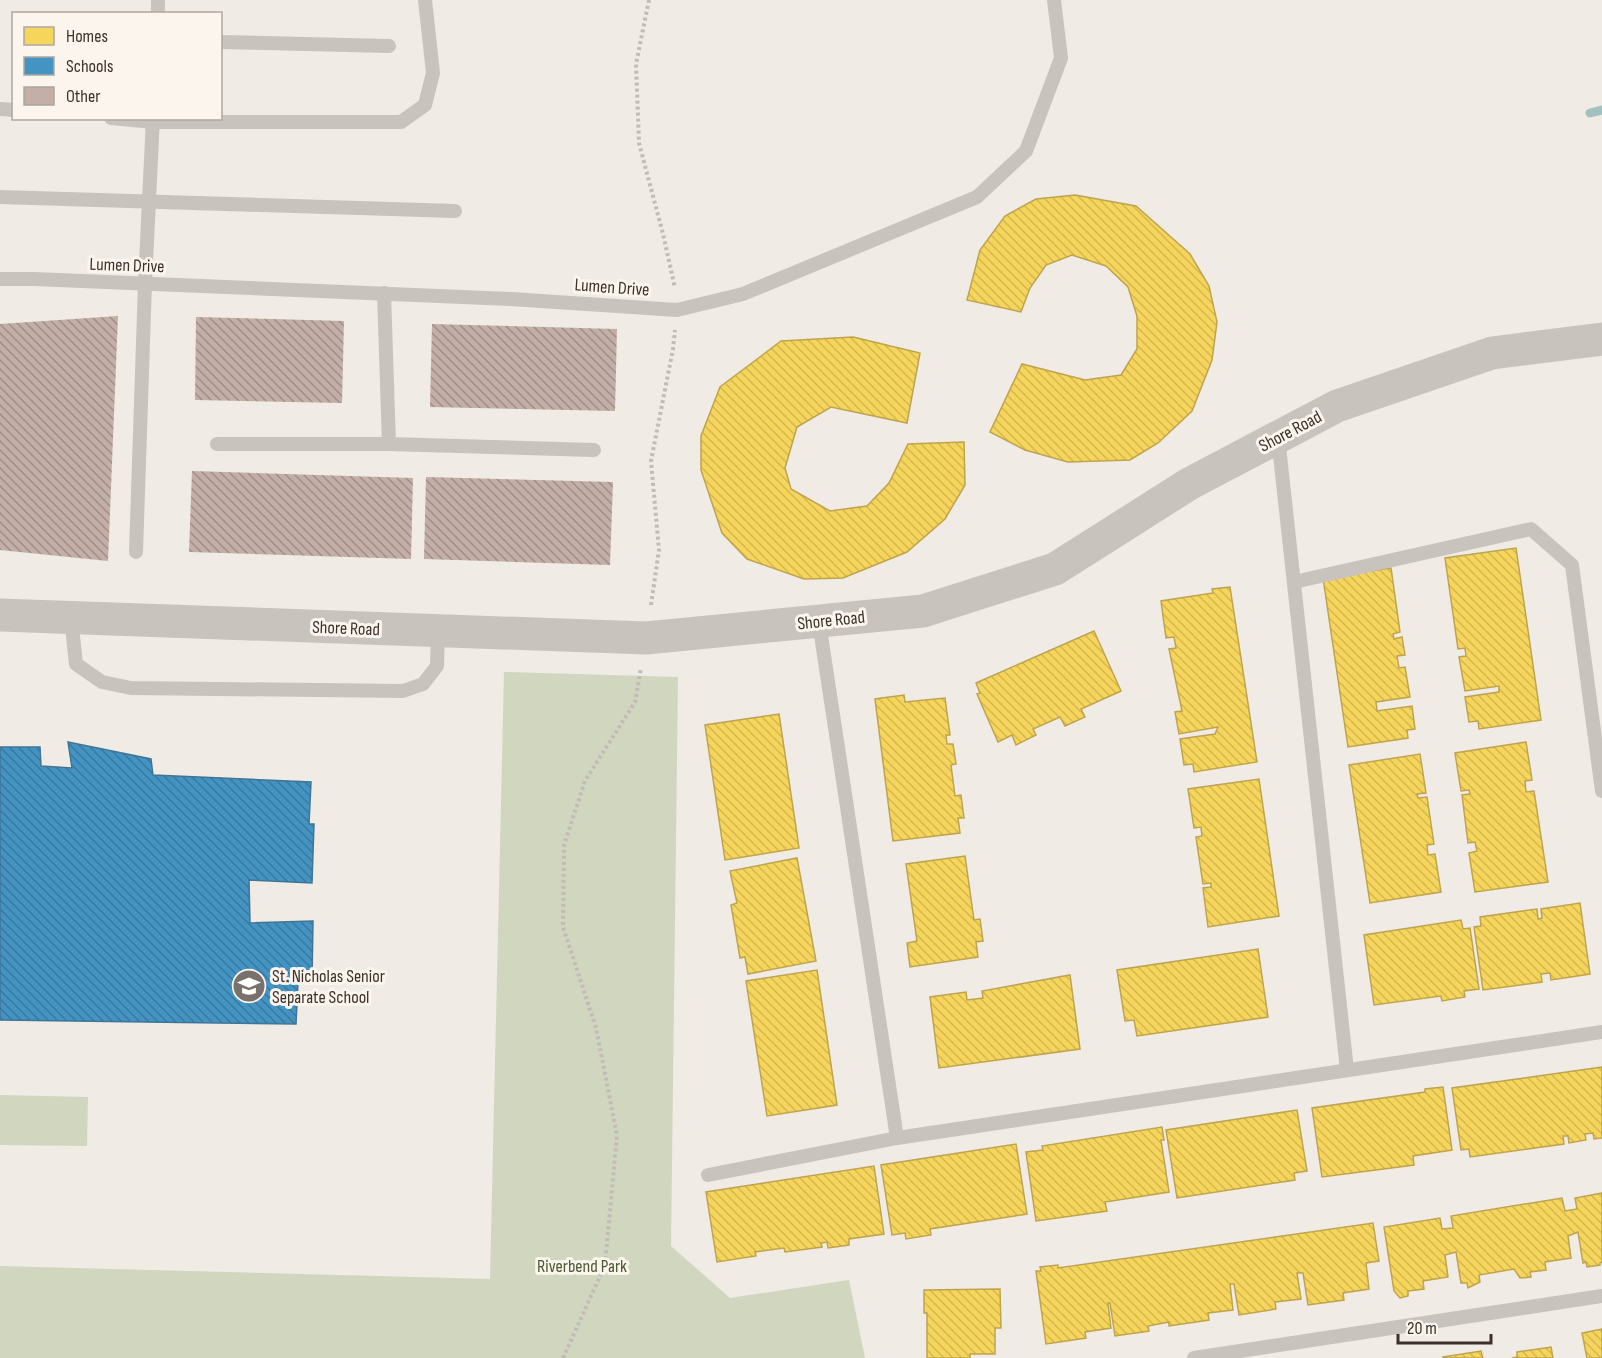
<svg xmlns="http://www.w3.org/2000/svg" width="1602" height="1358" viewBox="0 0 1602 1358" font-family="'Sofia Sans Condensed',sans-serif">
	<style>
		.green { fill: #d1d6bf }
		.homes { fill: url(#homes-back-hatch); stroke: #bea44d; stroke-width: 1.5 }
		.schools { fill: url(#schools-back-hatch); stroke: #417595; stroke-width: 1.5 }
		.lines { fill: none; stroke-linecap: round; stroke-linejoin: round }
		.stream { stroke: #a1c2c1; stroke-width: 9 }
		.building { fill: url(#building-back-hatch) }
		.path { stroke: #c2bbb6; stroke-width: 4; stroke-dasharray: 3 3; stroke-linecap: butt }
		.service { stroke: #c9c3be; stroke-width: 14 }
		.tertiary { stroke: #c9c3be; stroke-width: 33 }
		.labels { text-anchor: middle; stroke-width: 6; stroke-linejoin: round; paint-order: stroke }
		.street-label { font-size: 18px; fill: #3b302b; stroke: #fbf5ee }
		.poi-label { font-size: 18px; fill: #3b302b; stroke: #fbf5ee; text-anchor: start }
		.park-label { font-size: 18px; fill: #4a5a2e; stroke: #fbf5ee }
	</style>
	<defs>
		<pattern id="homes-back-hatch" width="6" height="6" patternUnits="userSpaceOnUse" patternTransform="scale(1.5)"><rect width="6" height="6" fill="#f6d55c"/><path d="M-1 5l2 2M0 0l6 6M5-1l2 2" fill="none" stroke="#d4b750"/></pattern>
		<pattern id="schools-back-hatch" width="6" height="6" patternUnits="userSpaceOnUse" patternTransform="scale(1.5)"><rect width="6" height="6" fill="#4393c3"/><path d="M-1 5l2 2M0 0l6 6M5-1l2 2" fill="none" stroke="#39789f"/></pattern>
		<pattern id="building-back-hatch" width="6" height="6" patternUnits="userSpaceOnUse" patternTransform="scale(1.5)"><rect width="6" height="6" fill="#c3afa7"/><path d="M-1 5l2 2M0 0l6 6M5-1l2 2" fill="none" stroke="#a08f88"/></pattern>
	</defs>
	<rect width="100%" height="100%" fill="#f0ebe5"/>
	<g class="green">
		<polygon points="504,672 678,677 671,1246 730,1298 849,1280 865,1358 0,1358 0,1266 490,1279"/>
		<polygon points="0,1095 88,1097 87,1146 0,1145"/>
	</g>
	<g class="homes">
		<polygon points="1075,195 1136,206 1190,254 1209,286 1217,322 1212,360 1192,411 1158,443 1130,460 1068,462 1025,450 990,432 1022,364 1085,380 1121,375 1137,349 1137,316 1128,287 1106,266 1072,255 1046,265 1030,288 1021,312 967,300 980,250 1005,216 1036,199"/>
		<polygon points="853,337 920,353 907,423 831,407 797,427 785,468 791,489 830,511 867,506 889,483 908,444 964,442 965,485 945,519 907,552 843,578 804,579 747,559 722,533 701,470 701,436 720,387 781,341"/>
		<polygon points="1516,548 1541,720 1479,729 1478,721 1469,722 1465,697 1499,692 1499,686 1465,691 1459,657 1466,656 1465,648 1458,649 1445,558"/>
		<polygon points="1391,568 1400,632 1393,634 1394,639 1402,637 1405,655 1397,656 1399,668 1405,667 1410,697 1376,702 1377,711 1412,706 1415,729 1407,730 1408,738 1348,747 1323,578"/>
		<polygon points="1230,587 1257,762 1194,772 1193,764 1184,765 1180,739 1215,734 1218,727 1179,734 1175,712 1182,711 1169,649 1176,648 1174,637 1166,638 1161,601 1213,593 1212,589"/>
		<polygon points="1094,631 1121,691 1081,709 1085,717 1065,726 1060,717 1033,729 1036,735 1016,745 1012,735 998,742 977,694 980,693 976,683"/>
		<polygon points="904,695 905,702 945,698 950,735 946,735 947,744 953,744 956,764 951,765 955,796 961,795 964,818 958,818 960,833 893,841 875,699"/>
		<polygon points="779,714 799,848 725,860 705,725"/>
		<polygon points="1526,742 1532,780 1525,781 1526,792 1534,791 1548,882 1475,892 1469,853 1477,851 1475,842 1468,843 1462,795 1470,794 1469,790 1461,791 1455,753"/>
		<polygon points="1420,754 1426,793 1417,794 1418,798 1427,797 1434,844 1427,845 1428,855 1435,854 1441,892 1370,903 1349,765"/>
		<polygon points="1259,779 1279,916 1208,927 1203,888 1211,887 1211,883 1203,884 1196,837 1202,836 1201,827 1194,828 1188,789"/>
		<polygon points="965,856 974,920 980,919 983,941 976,942 978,957 910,967 907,943 917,941 906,864"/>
		<polygon points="797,858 816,961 748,974 745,957 740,958 731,905 737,903 730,871"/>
		<polygon points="1580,903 1590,974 1551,980 1550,973 1541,974 1542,982 1483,990 1474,927 1481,926 1480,917 1537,909 1538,919 1542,918 1541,909"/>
		<polygon points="1461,920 1463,929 1470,928 1479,989 1464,991 1465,997 1442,1001 1441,996 1374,1005 1364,935"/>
		<polygon points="1258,949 1268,1017 1137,1036 1134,1020 1125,1021 1117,970"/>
		<polygon points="817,970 837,1105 767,1116 746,981"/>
		<polygon points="1070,975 1080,1049 939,1068 930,997 966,992 967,1000 983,998 982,991"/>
		<polygon points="1602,1067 1602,1138 1594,1139 1593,1133 1585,1134 1586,1140 1569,1143 1568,1136 1563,1136 1564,1144 1470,1157 1469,1149 1461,1150 1452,1088"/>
		<polygon points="1443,1087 1452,1150 1413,1156 1414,1165 1322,1177 1312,1108 1425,1092 1425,1089"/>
		<polygon points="1297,1110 1307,1171 1294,1173 1295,1180 1177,1198 1166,1130"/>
		<polygon points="1162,1127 1164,1140 1161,1140 1169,1192 1105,1202 1107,1211 1036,1221 1026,1152 1043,1150 1042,1146"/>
		<polygon points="1016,1144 1027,1214 930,1229 931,1235 906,1239 905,1233 892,1235 881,1165"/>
		<polygon points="874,1166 884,1234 849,1239 849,1245 828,1248 827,1242 821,1243 822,1247 785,1252 784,1248 755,1252 756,1256 717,1262 706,1192"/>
		<polygon points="1602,1193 1602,1262 1600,1263 1600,1265 1587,1267 1586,1262 1583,1263 1578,1232 1568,1236 1571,1258 1545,1262 1546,1270 1530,1272 1531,1277 1520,1278 1514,1269 1479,1275 1480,1282 1468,1288 1467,1283 1461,1283 1456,1252 1445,1255 1448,1277 1423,1281 1424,1289 1408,1291 1408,1296 1400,1298 1394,1291 1384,1227 1440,1218 1442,1229 1453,1228 1451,1216 1562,1198 1565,1211 1577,1209 1575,1198"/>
		<polygon points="1373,1223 1379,1261 1366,1263 1369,1289 1343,1293 1344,1300 1308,1305 1303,1273 1297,1273 1301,1299 1275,1302 1276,1309 1239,1315 1234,1284 1230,1284 1233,1310 1208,1313 1209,1320 1169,1326 1169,1322 1148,1326 1149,1331 1115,1336 1110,1303 1108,1303 1111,1328 1085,1332 1086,1338 1046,1344 1036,1271 1041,1271 1040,1267 1058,1265 1058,1268"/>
		<polygon points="1000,1289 1001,1328 995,1328 995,1354 970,1354 970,1358 927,1358 927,1313 924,1313 924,1290"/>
		<polygon points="1602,1329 1602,1358 1587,1358 1582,1333"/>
		<polygon points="1551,1347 1553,1358 1512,1358 1517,1357 1517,1352"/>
		<polygon points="1481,1351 1483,1358 1444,1358 1443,1357"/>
	</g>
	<polygon class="schools" points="68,742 151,759 153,775 311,782 309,824 314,824 312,883 249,880 250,923 313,921 312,981 298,982 296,1024 0,1020 0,747 40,747 41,766 72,768"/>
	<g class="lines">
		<polyline class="stream" points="1590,113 1602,110"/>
	</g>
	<g class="building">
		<polygon points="118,316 108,561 0,550 0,324"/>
		<polygon points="196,317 344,321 342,403 195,400"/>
		<polygon points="432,324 617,329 615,411 430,407"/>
		<polygon points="192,471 413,478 411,559 189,552"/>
		<polygon points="426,477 613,482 610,565 424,559"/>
	</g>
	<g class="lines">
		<g class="path">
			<polyline points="649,0 636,64 639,143 663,234 675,288"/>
			<polyline points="651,605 659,550 651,461 673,349 675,330"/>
			<polyline points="563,1358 605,1265 617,1135 596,1028 563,927 564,845 585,781 635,702 641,668"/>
		</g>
		<g class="service">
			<polyline points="158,14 158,0"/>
			<polyline points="220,42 389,46"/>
			<polyline points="0,109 14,110"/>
			<polyline points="111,118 153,122 401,122 425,105 433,73 425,0"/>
			<polyline points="0,197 455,211"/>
			<polyline points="0,279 34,279 511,299 677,310 743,294 977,197 1026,151 1061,58 1054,0"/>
			<polyline points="384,293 389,444 594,450"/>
			<polyline points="1278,437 1347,1070"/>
			<polyline points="217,444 389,444"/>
			<polyline points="136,552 145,283 153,118"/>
			<polyline points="1294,582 1531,529 1572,565 1602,791"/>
			<polyline points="71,618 76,664 102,682 131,688 403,691 423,684 437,666 438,631"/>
			<polyline points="819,622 897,1138"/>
			<polyline points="708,1175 897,1138 1602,1032"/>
			<polyline points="1194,1358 1602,1296"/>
		</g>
		<polyline class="tertiary" points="0,615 646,638 923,611 1055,569 1189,484 1337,406 1492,353 1602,339"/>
	</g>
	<defs>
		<g id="school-disc" transform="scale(1.725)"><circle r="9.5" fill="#7a716c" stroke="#fbf5ee"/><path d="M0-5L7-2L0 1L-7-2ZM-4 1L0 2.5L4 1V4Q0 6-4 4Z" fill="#fff"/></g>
	</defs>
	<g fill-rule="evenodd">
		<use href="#school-disc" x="249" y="986"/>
	</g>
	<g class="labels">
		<g class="street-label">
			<text transform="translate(127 265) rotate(2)" y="6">Lumen Drive</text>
			<text transform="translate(612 287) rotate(4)" y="6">Lumen Drive</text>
			<text transform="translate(1290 431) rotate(-28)" y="6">Shore Road</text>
			<text transform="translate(831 620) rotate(-6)" y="6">Shore Road</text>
			<text transform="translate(346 628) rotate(2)" y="6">Shore Road</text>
		</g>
		<g class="poi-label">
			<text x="272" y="982">St. Nicholas Senior<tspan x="272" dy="21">Separate School</tspan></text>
		</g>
		<g class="park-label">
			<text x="582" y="1272">Riverbend Park</text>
		</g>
	</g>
	<rect x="12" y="12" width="210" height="108" fill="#fbf5ee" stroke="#aea6a0" stroke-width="1.5"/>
	<rect x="24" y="27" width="30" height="18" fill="#f6d55c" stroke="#aea6a0" stroke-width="1.5"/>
	<text x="66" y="42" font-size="18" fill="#3b302b">Homes</text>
	<rect x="24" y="57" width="30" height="18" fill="#4393c3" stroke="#aea6a0" stroke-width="1.5"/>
	<text x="66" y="72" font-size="18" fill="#3b302b">Schools</text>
	<rect x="24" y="87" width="30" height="18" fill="#c3afa7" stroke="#aea6a0" stroke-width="1.5"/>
	<text x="66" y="102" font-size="18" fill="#3b302b">Other</text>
	<path d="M1398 1334v9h93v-9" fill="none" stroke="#3b302b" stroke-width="3"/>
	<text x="1407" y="1334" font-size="18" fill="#3b302b" stroke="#fbf5ee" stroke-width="4.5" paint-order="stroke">20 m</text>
</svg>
